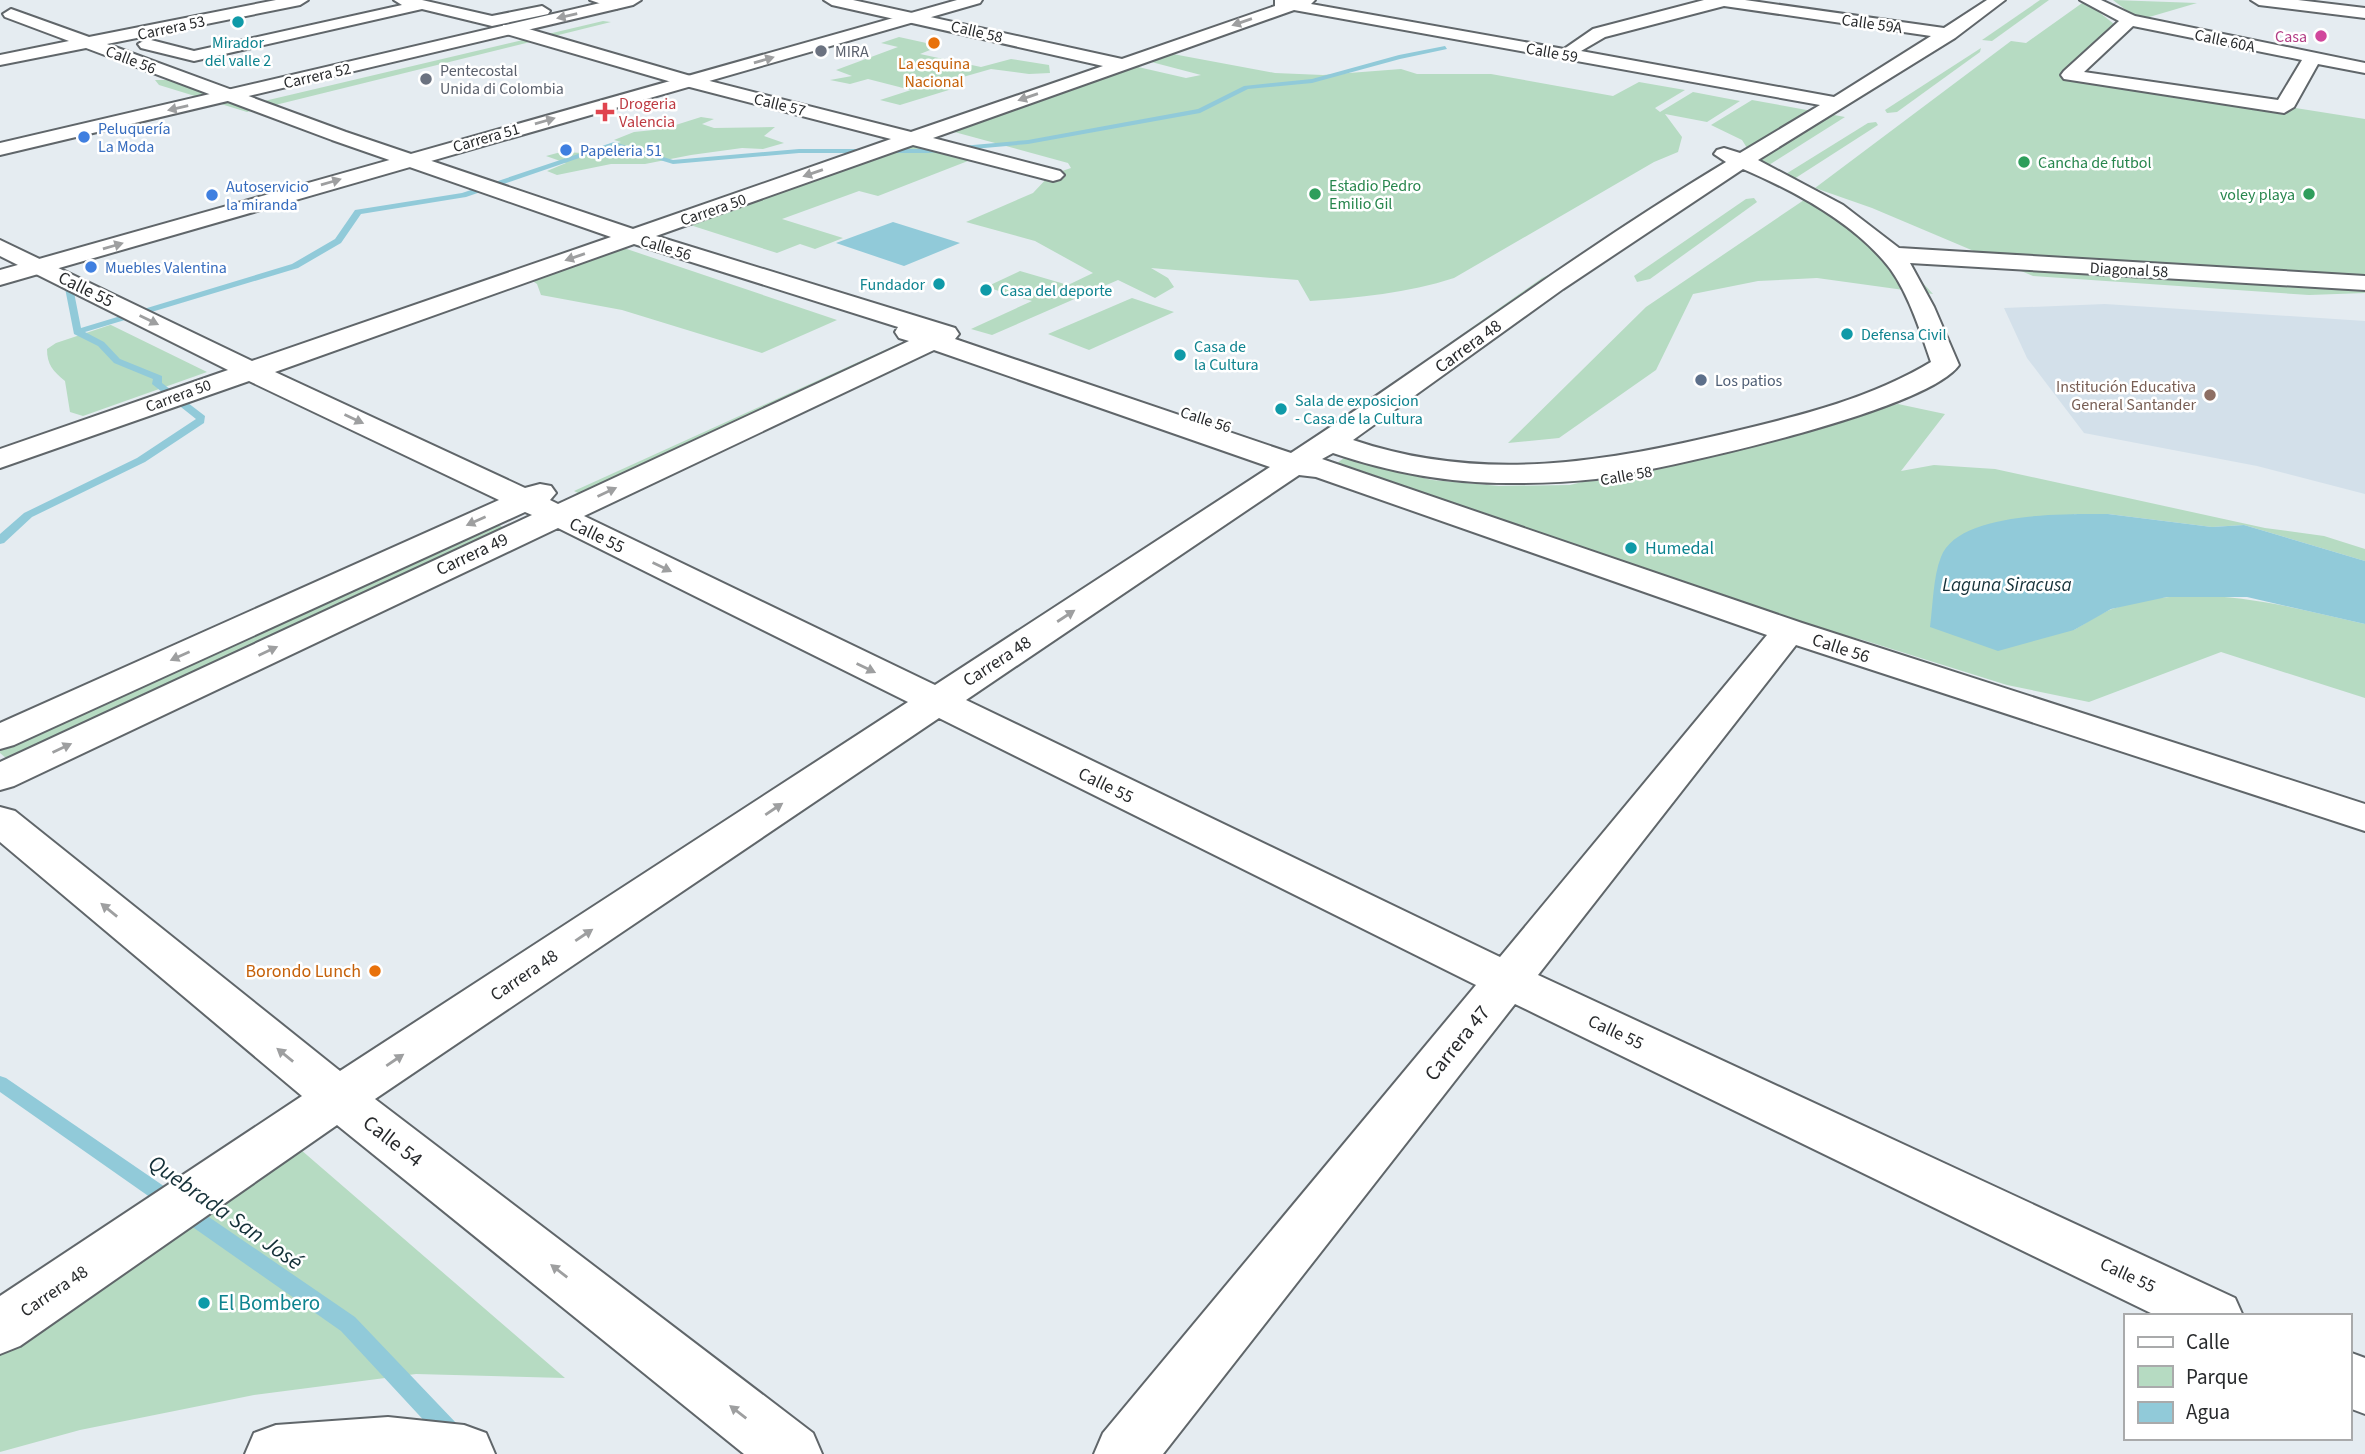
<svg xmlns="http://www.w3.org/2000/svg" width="2365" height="1454" viewBox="0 0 2365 1454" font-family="'Source Sans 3',sans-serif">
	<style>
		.built { fill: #d3e0ea }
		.green { fill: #b6dbc2 }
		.water { fill: #91cad9 }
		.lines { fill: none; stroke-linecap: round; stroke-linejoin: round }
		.stream { fill: #91cad9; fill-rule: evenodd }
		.minor-casing { stroke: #60666a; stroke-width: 4 }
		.secondary-casing { stroke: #60666a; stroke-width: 4 }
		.minor { fill: #fff; fill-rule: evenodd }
		.secondary { fill: #fff; fill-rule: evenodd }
		.oneway { fill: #9e9fa0 }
		.culture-dot { fill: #0f9aa8; stroke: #fff; stroke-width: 2.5 }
		.hotel-dot { fill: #d1479c; stroke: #fff; stroke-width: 2.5 }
		.food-dot { fill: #e8710a; stroke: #fff; stroke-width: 2.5 }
		.worship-dot { fill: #6b7280; stroke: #fff; stroke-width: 2.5 }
		.health-dot { fill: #e0444e; stroke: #fff; stroke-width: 2.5 }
		.shop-dot { fill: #3f7fe0; stroke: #fff; stroke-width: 2.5 }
		.leisure-dot { fill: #2e9e5b; stroke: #fff; stroke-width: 2.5 }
		.service-dot { fill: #5c6f8a; stroke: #fff; stroke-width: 2.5 }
		.education-dot { fill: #8d6e63; stroke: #fff; stroke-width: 2.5 }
		.labels { text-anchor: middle; stroke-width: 5; stroke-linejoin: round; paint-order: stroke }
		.far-street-label { font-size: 16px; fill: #282a2c; stroke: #fff }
		.far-hotel-label { font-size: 16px; fill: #b23c85; stroke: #fff; text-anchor: end }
		.far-culture-label { font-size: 16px; fill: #0d838f; stroke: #fff; text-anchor: start }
		.far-worship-label { font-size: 16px; fill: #5b616d; stroke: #fff; text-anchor: start }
		.far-food-label { font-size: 16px; fill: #c56008; stroke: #fff }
		.far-health-label { font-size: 16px; fill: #be3a42; stroke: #fff; text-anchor: start }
		.far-shop-label { font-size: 16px; fill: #366cbe; stroke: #fff; text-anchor: start }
		.far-leisure-label { font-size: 16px; fill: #27864d; stroke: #fff; text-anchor: start }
		.far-service-label { font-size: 16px; fill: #4e5e75; stroke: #fff; text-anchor: start }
		.far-education-label { font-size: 16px; fill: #785e54; stroke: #fff; text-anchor: end }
		.street-label { font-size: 18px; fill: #282a2c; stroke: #fff }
		.culture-label { font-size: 18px; fill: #0d838f; stroke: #fff; text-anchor: start }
		.food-label { font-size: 18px; fill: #c56008; stroke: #fff; text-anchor: end }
		.water-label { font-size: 19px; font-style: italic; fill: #143038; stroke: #fff }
		.near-street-label { font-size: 21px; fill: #282a2c; stroke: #fff }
		.near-culture-label { font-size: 21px; fill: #0d838f; stroke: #fff; text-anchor: start }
		.near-water-label { font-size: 23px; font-style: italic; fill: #143038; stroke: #fff }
	</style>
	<rect width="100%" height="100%" fill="#e5ecf1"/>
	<polygon class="built" points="2105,304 2365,321 2365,494 2257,466 2084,433 2027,358 2004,308"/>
	<g class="green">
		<polygon points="2040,0 2049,0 1992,41 1982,40"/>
		<polygon points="2113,0 2197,3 2139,20"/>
		<polygon points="2085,1 2114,24 2083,52 2088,54 2069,72 2365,119 2365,293 2309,295 2033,276 1872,208 1815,188 2011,41 2026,43"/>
		<polygon points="603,21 611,22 247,112 159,85 155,80 174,80 260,102"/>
		<polygon points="899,37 940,46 920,54 981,67 1011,59 1049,65 1050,73 1029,74 991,69 963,77 952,89 900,105 880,100 911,90 868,79 850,84 830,80 852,76 836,70 898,47 881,43"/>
		<polygon points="1981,48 1980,52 1897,112 1887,113 1885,110"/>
		<path d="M1162,52L1275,73L1323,75L1401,69L1417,74H1491L1613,96L1639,82L1685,90L1655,108L1660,112L1693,92L1740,101L1707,122L1665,114L1682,137L1678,152L1654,162L1454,278C1408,293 1358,298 1310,301L1298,280L1151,268L1168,278L1174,287L1155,298L1118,280L992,335L971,329L1032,301L986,287L1020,271L1068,285L1093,273L1035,241L966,222L1033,193L1050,175L1071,168L1068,163L947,130L1125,64L1186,78L1201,75L1140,59Z"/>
		<polygon points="1752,100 1845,117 1761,170 1742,140 1711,125"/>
		<polygon points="701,117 714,119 702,124 714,128 775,127 764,136 784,143 763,149 742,148 691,155 645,164 611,164 557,175 547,171 566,163 546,156 561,152 584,153 621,142 614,140 634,132 663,129"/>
		<polygon points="1876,122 1878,125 1794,179 1783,180 1781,177 1868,123"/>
		<polygon points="913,144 973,159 878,196 859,191 782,219 843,238 815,249 800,244 777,253 687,224"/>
		<polygon points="1754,198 1757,202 1650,279 1637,282 1634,276 1746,199"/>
		<polygon points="1804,200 1864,220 1933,294 1817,278 1758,281 1693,294 1656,370 1559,438 1508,443 1646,307"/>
		<polygon points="615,245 837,320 762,353 622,310 541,295 537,284 527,277"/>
		<polygon points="1553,273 1551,279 1357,418 1355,410 1542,278"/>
		<polygon points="1132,298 1174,312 1089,350 1048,334"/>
		<path d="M110,325H111L207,372L83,416L70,412L65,381C53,371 47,365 47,349L56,343Z"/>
		<polygon points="898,344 911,348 586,497 574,491"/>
		<path d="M1898,404L1945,414L1901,471L1934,465L1995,469L2265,528L2324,536L2365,549V561L2244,525L2212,527L2108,514H2074V630C2086,623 2099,614 2112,609C2196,580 2282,605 2365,624V698L2221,652L2089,702L2007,685L1863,640L1767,616L1330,468L1344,458L1432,480L1499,486L1570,485Z"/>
		<polygon points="491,521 510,531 13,764 0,753 0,747"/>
		<polygon points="293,1143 565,1378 416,1374 254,1395 80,1430 0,1452 0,1354"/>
	</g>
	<g class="water">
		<polygon points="893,222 960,243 904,266 836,243"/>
		<path d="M2108,514L2212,527L2244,525L2365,561V624L2247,597H2167L2111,609L2074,630L1998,651L1930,627C1933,605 1933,577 1941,557C1958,511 2068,514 2108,514Z"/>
	</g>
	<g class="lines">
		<g class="stream">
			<polygon points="1445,46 1447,49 1400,59 1312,83 1248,89 1200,113 1028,144 928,153 799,153 673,164 614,146 466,197 361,214 341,243 298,268 85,332 104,342 120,359 162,376 162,383 205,416 204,423 145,462 32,517 4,543 0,544 0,534 24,513 137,458 196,419 152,384 153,379 114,363 98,346 74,334 64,283 58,280 58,276 64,276 72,282 81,328 292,264 335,239 355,210 462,193 614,142 673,160 799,149 928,149 1028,140 1198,109 1244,86 1312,79 1399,55"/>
			<polygon points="0,1076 6,1078 355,1317 478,1446 481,1454 455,1454 341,1331 0,1092"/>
		</g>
		<g class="minor-casing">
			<g id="minor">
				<path d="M276,0H308L300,5L107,44L346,132L633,229L891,139L682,85L503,33V25H515L694,77L911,132L1103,66L832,5L824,0H853L1122,59L1275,6V0H1315L1311,4L1564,49L1593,29L1704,0H1745L1944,28L1987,0H2005L1955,38L1758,160L1843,205L1899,248L2365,276V290L1910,263L1934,307L1959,365C1926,412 1660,470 1596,479C1569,482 1543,483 1516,483C1454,484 1392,473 1333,453L1322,459L1802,623L2365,804V831L1796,645L1538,975L2235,1298L2243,1316H2157L1515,1004L1163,1454H1094L1103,1433L1476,985L939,718L375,1099L813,1433L822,1454H744L337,1125L20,1346L0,1354V1296L302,1096L0,842V807L15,811L340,1071L908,702L558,528L14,786L0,790V762L532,515L525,512L14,745L0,749V723L499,500L249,381L0,468V449L228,370L0,256V240L252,361L611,237L332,140L86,48L0,65V55L69,41L5,17L3,14L11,9L89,37ZM1724,6L1931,36L1834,97L1581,51L1605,37ZM1294,10L1820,105L1740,153L1724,148L1717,150L1714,154L1726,162C1576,252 1437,358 1291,453L955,339L959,334L955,328L656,236L913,145L1053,181L1060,179L1064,175L1060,171L933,138ZM1743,169C1792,190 1847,219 1883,260C1906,285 1920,330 1931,362C1871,398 1803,415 1736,431C1606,462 1483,484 1353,440L1563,289ZM634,244L898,327L895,332L899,338L909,341L558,504L550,500L556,493L551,486L540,484L525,488L275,372ZM934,350L1270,467L935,685L584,516ZM1299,475L1316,477L1767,635L1500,957L966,700Z"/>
				<polygon points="394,0 422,0 492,16 542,6 550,11 548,14 492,26 422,9 194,61 141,48 138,44 147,39 194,51 402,5"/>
				<polygon points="590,0 619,0 624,4 616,9"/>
				<path d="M2080,0H2101L2135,16L2365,63V73L2318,64L2294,107L2284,113L2064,79L2061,75L2064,71L2119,21ZM2133,26L2302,60L2278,100L2084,72Z"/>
				<polygon points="2251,0 2298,0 2365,8 2365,18 2259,5"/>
				<polygon points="2349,1352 2365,1358 2365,1414 2349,1408"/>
			</g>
		</g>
		<g class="secondary-casing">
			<g id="secondary">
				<polygon points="613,0 641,0 633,5 0,155 0,143"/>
				<polygon points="957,0 982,0 980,3 0,285 0,270"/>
				<polygon points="388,1417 464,1425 486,1433 495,1454 245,1454 254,1433 276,1425"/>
			</g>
		</g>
		<use href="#minor" class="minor"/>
		<use href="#secondary" class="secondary"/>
	</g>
	<defs><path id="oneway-solid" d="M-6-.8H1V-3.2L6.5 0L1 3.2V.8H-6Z" transform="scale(1.75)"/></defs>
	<g class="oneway">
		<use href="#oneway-solid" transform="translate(567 16) rotate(167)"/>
		<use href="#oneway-solid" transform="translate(1242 22) rotate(161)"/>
		<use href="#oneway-solid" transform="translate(764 60) rotate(-16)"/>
		<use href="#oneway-solid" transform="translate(1028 97) rotate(161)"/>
		<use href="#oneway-solid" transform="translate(178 108) rotate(167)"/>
		<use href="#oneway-solid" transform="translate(545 121) rotate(-16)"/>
		<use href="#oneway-solid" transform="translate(813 173) rotate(161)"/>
		<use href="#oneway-solid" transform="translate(331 182) rotate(-16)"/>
		<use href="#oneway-solid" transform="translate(113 246) rotate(-16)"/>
		<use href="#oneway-solid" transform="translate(575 257) rotate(161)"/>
		<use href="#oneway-solid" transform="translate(149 320) rotate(26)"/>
		<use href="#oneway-solid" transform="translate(354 419) rotate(25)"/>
		<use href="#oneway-solid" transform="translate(607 492) rotate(-25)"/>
		<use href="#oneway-solid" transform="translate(476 521) rotate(156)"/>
		<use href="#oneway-solid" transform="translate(662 567) rotate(26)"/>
		<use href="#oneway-solid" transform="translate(1066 616) rotate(-33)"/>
		<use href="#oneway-solid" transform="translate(268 651) rotate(-25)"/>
		<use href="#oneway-solid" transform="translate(180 656) rotate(156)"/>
		<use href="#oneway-solid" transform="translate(866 668) rotate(26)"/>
		<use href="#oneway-solid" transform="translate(62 748) rotate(-25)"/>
		<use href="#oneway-solid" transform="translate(774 809) rotate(-34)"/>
		<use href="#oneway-solid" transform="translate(109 910) rotate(-141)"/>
		<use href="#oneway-solid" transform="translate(584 935) rotate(-34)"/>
		<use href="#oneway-solid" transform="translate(285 1055) rotate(-141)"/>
		<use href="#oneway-solid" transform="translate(395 1060) rotate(-34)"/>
		<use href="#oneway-solid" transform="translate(559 1271) rotate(-142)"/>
		<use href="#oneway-solid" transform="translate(738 1412) rotate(-142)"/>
	</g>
	<g class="culture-dot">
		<circle cx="238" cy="22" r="7"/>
		<circle cx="939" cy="284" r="7"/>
		<circle cx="986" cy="290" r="7"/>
		<circle cx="1847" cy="334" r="7"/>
		<circle cx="1180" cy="355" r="7"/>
		<circle cx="1281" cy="409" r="7"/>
		<circle cx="1631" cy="548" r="7"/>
		<circle cx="204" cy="1303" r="7"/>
	</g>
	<circle class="hotel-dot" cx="2321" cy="36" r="7"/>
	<g class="food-dot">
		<circle cx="934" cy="43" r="7"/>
		<circle cx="375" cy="971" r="7"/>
	</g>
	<g class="worship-dot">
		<circle cx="821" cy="51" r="7"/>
		<circle cx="426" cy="79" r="7"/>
	</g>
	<path class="health-dot" d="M601.5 101.5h7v7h7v7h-7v7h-7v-7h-7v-7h7z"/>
	<g class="shop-dot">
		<circle cx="84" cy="137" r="7"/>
		<circle cx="566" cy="150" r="7"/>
		<circle cx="212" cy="195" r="7"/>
		<circle cx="91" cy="267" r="7"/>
	</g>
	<g class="leisure-dot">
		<circle cx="2024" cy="162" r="7"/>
		<circle cx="1315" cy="194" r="7"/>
		<circle cx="2309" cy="194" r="7"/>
	</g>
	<circle class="service-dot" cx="1701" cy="380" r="7"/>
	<circle class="education-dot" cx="2210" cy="395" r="7"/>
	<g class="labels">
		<g class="far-street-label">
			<text transform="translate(1872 23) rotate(8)" y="6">Calle 59A</text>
			<text transform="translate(171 27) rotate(-12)" y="6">Carrera 53</text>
			<text transform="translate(977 31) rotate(13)" y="6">Calle 58</text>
			<text transform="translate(2225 40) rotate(12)" y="6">Calle 60A</text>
			<text transform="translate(1552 52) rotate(10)" y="6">Calle 59</text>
			<text transform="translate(131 59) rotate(21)" y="6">Calle 56</text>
			<text transform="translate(317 75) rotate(-13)" y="6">Carrera 52</text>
			<text transform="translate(780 104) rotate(14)" y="6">Calle 57</text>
			<text transform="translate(486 137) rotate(-16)" y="6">Carrera 51</text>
			<text transform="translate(713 209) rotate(-19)" y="6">Carrera 50</text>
			<text transform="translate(666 247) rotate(17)" y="6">Calle 56</text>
			<text transform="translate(2129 269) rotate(3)" y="6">Diagonal 58</text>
			<text transform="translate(178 395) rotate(-20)" y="6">Carrera 50</text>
			<text transform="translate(1206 419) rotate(18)" y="6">Calle 56</text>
			<text transform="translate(1626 475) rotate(-10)" y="6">Calle 58</text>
		</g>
		<g class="far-hotel-label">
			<text x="2307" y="42">Casa</text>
		</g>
		<g class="far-culture-label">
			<text x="238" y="48" text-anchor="middle">Mirador<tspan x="238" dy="18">del valle 2</tspan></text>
			<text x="925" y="290" text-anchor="end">Fundador</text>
			<text x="1000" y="296">Casa del deporte</text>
			<text x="1861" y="340">Defensa Civil</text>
			<text x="1194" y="352">Casa de<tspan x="1194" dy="18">la Cultura</tspan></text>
			<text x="1295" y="406">Sala de exposicion<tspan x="1295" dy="18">- Casa de la Cultura</tspan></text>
		</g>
		<g class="far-worship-label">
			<text x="835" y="57">MIRA</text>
			<text x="440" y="76">Pentecostal<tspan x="440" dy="18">Unida di Colombia</tspan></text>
		</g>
		<g class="far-food-label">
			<text x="934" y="69">La esquina<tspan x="934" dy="18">Nacional</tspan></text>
		</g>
		<g class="far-health-label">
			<text x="619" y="109">Drogeria<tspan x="619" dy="18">Valencia</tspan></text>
		</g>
		<g class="far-shop-label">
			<text x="98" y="134">Peluquería<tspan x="98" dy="18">La Moda</tspan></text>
			<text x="580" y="156">Papeleria 51</text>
			<text x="226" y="192">Autoservicio<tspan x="226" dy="18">la miranda</tspan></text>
			<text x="105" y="273">Muebles Valentina</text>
		</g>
		<g class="far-leisure-label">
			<text x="2038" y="168">Cancha de futbol</text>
			<text x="1329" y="191">Estadio Pedro<tspan x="1329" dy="18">Emilio Gil</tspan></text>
			<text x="2295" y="200" text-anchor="end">voley playa</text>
		</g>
		<g class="far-service-label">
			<text x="1715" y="386">Los patios</text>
		</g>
		<g class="far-education-label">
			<text x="2196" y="392">Institución Educativa<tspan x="2196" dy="18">General Santander</tspan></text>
		</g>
		<g class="street-label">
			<text transform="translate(86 289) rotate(26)" y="6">Calle 55</text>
			<text transform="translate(1468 346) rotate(-36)" y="6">Carrera 48</text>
			<text transform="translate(597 535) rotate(26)" y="6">Calle 55</text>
			<text transform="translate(472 554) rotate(-25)" y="6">Carrera 49</text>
			<text transform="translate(1841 648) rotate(18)" y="6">Calle 56</text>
			<text transform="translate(997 661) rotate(-33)" y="6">Carrera 48</text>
			<text transform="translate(1106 785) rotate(26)" y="6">Calle 55</text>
			<text transform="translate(524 975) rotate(-34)" y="6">Carrera 48</text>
			<text transform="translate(1616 1032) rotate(25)" y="6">Calle 55</text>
			<text transform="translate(2128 1275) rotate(25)" y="6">Calle 55</text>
			<text transform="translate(54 1291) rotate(-34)" y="6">Carrera 48</text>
		</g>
		<g class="culture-label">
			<text x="1645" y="554">Humedal</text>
		</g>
		<g class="food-label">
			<text x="361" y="977">Borondo Lunch</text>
		</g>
		<g class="water-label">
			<text x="2007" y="591">Laguna Siracusa</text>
		</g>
		<g class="near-street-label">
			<text transform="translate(1457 1043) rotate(-51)" y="7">Carrera 47</text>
			<text transform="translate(393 1141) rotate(38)" y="7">Calle 54</text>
		</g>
		<g class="near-culture-label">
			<text x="218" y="1310">El Bombero</text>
		</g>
		<g class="near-water-label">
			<text transform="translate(226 1212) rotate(35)" y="8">Quebrada San José</text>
		</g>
	</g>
	<rect x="2124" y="1314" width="228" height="126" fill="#ffffff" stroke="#a9aaab" stroke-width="2"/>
	<rect x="2138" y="1337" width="35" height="10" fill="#ffffff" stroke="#a9aaab" stroke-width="2"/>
	<text x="2186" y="1349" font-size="21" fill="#282a2c">Calle</text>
	<rect x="2138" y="1366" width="35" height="21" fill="#b6dbc2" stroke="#a9aaab" stroke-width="2"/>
	<text x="2186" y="1384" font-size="21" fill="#282a2c">Parque</text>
	<rect x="2138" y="1402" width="35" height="21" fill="#91cad9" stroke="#a9aaab" stroke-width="2"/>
	<text x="2186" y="1419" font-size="21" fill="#282a2c">Agua</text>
</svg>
